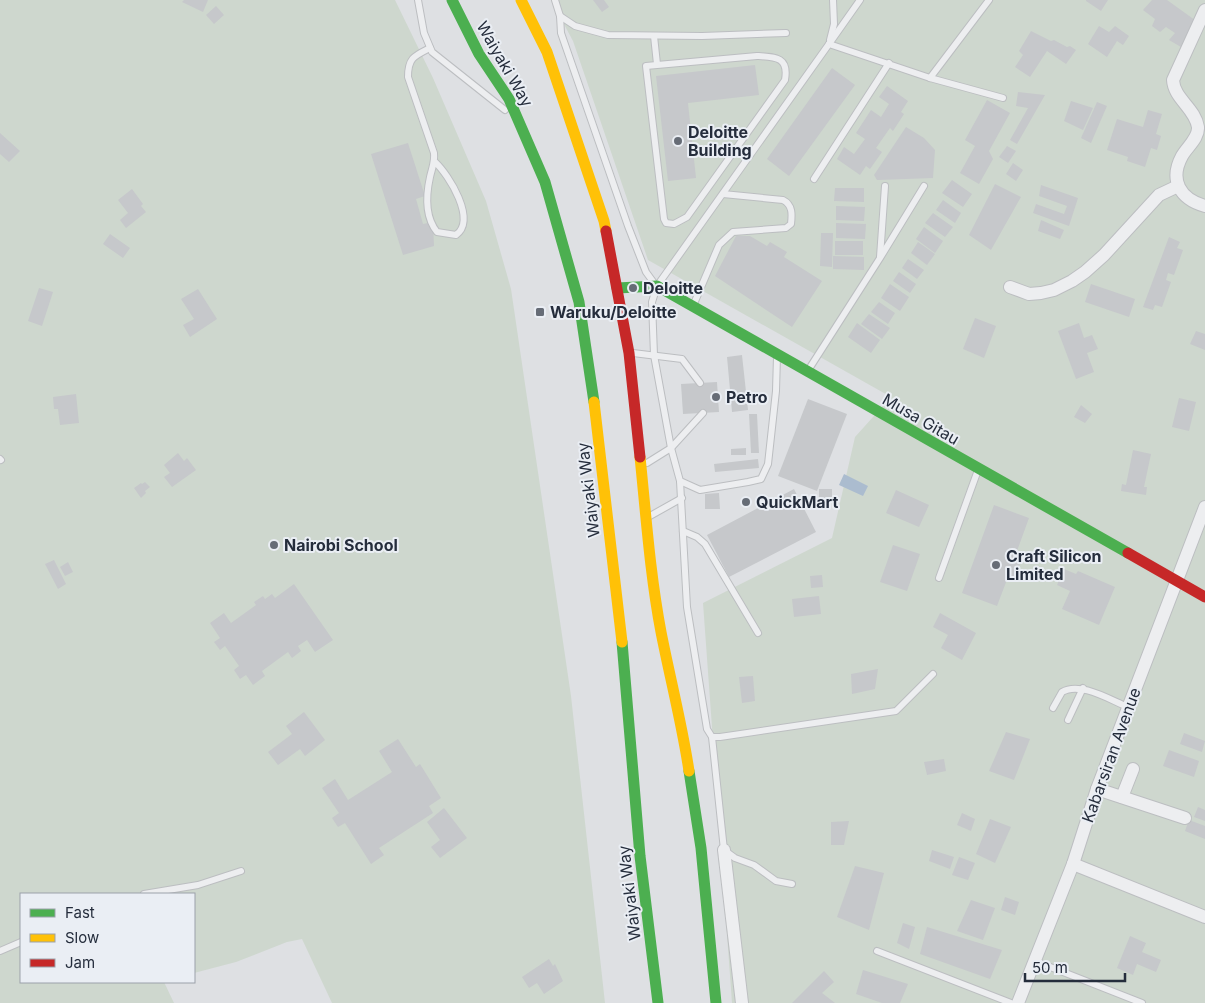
<svg xmlns="http://www.w3.org/2000/svg" width="1205" height="1003" viewBox="0 0 1205 1003" font-family="Inter,sans-serif">
	<style>
		.green { fill: #ced7ce }
		.water { fill: #abbccf }
		.building { fill: #c6c8cb }
		.lines { fill: none; stroke-linecap: round; stroke-linejoin: round }
		.lane-casing { stroke: #bcbec1; stroke-width: 8 }
		.street-casing { stroke: #bcbec1; stroke-width: 14 }
		.lane { stroke: #edeef0; stroke-width: 6 }
		.street { stroke: #edeef0; stroke-width: 12 }
		.fast { stroke: #4caf50; stroke-width: 11 }
		.slow { stroke: #ffc107; stroke-width: 11 }
		.jam { stroke: #c62828; stroke-width: 11 }
		.poi-dot { fill: #666c76; stroke: #eaeef4; stroke-width: 2 }
		.labels { text-anchor: middle; stroke-width: 4; stroke-linejoin: round; paint-order: stroke }
		.street-label { font-size: 16px; fill: #252d3c; stroke: #eaeef4 }
		.poi-label { font-size: 16px; font-weight: bold; fill: #252d3c; stroke: #eaeef4; text-anchor: start }
	</style>
	<rect width="100%" height="100%" fill="#dee0e3"/>
	<g class="green">
		<polygon points="0,0 395,0 433,78 486,201 511,289 571,696 605,1003 332,1003 302,939 287,942 236,962 194,973 194,894 21,894 21,982 164,982 174,1003 0,1003"/>
		<polygon points="551,0 1205,0 1205,1003 732,1003 703,603 832,538 855,437 891,397 648,260 573,41"/>
	</g>
	<polygon class="water" points="844,474 868,486 863,496 839,485"/>
	<g class="building">
		<polygon points="184,0 208,0 203,12 182,2"/>
		<polygon points="593,0 604,0 609,7 602,12"/>
		<polygon points="1086,0 1108,0 1101,11 1086,1"/>
		<polygon points="1152,0 1167,0 1199,23 1181,47 1169,40 1175,33 1166,27 1160,32 1152,26 1155,19 1143,10"/>
		<polygon points="216,6 224,15 214,24 206,15"/>
		<polygon points="1099,26 1109,32 1115,26 1129,36 1123,45 1117,41 1107,57 1088,44"/>
		<polygon points="1031,31 1051,41 1054,40 1067,47 1070,46 1076,50 1066,64 1047,51 1030,77 1015,67 1023,55 1019,51"/>
		<polygon points="755,65 759,95 688,103 696,178 668,181 656,76"/>
		<polygon points="832,68 855,85 789,176 767,159"/>
		<polygon points="887,86 908,101 901,112 904,114 893,131 890,128 876,148 882,152 870,169 866,166 860,175 837,159 844,147 854,154 865,139 856,133 871,110 881,117 889,104 879,97"/>
		<polygon points="1018,92 1045,95 1017,144 1010,140 1028,108 1016,106"/>
		<polygon points="987,100 1010,113 989,151 993,159 979,184 960,173 975,146 965,140"/>
		<polygon points="1071,101 1093,108 1083,130 1064,121"/>
		<polygon points="1097,102 1107,106 1091,143 1081,138"/>
		<polygon points="1148,110 1162,114 1156,134 1161,136 1157,150 1151,148 1145,167 1127,161 1128,157 1107,150 1117,119 1143,127"/>
		<polygon points="906,127 924,138 935,150 933,178 877,180 874,175"/>
		<polygon points="0,133 20,151 9,162 0,154"/>
		<polygon points="408,143 425,196 416,199 423,224 433,222 434,246 403,255 371,154"/>
		<polygon points="1007,146 1016,151 1008,163 999,157"/>
		<polygon points="1013,163 1023,170 1016,181 1006,174"/>
		<polygon points="952,180 972,194 963,207 942,193"/>
		<polygon points="995,184 1021,197 991,250 969,235"/>
		<polygon points="1041,185 1078,198 1069,226 1033,213 1036,204 1064,214 1067,206 1039,196"/>
		<polygon points="835,188 864,188 864,202 834,201"/>
		<polygon points="132,189 143,204 141,206 146,212 126,228 120,220 128,213 118,200"/>
		<polygon points="943,200 961,213 955,223 936,210"/>
		<polygon points="836,206 865,207 864,221 836,220"/>
		<polygon points="933,213 953,227 945,237 925,223"/>
		<polygon points="1041,220 1064,230 1060,239 1038,231"/>
		<polygon points="836,223 866,224 865,239 836,238"/>
		<polygon points="924,227 943,241 935,253 916,239"/>
		<polygon points="821,233 833,233 832,267 820,266"/>
		<polygon points="110,234 130,248 123,258 103,244"/>
		<polygon points="736,236 750,236 767,246 770,242 787,252 784,257 822,281 792,327 715,276"/>
		<polygon points="1169,237 1180,242 1177,248 1183,250 1174,275 1168,273 1166,280 1171,282 1162,307 1155,305 1153,310 1143,307"/>
		<rect x="835" y="241" width="28" height="14"/>
		<polygon points="918,242 935,254 927,265 911,253"/>
		<polygon points="833,256 864,257 864,270 833,269"/>
		<polygon points="908,259 924,270 917,279 902,268"/>
		<polygon points="899,272 916,284 910,293 893,281"/>
		<polygon points="890,284 909,297 900,311 881,298"/>
		<polygon points="1091,284 1135,299 1129,317 1085,302"/>
		<polygon points="39,288 53,292 42,326 28,321"/>
		<polygon points="198,289 217,319 190,337 183,325 194,319 181,299"/>
		<polygon points="879,302 895,313 888,324 871,312"/>
		<polygon points="869,314 890,328 882,339 861,324"/>
		<polygon points="975,318 996,326 984,358 963,349"/>
		<polygon points="857,323 880,340 871,353 848,337"/>
		<polygon points="1079,323 1084,338 1092,335 1098,349 1087,353 1094,372 1076,379 1058,331"/>
		<polygon points="1196,331 1205,334 1205,350 1190,344"/>
		<polygon points="742,355 748,410 732,412 727,357"/>
		<polygon points="717,382 719,412 683,414 681,384"/>
		<polygon points="76,394 79,423 60,425 58,409 54,409 53,397"/>
		<polygon points="1179,398 1196,402 1189,431 1172,427"/>
		<polygon points="808,399 847,414 817,491 778,476"/>
		<polygon points="1081,405 1092,414 1085,423 1074,417"/>
		<polygon points="749,414 757,414 759,453 751,453"/>
		<polygon points="746,448 746,455 731,455 731,449"/>
		<polygon points="1133,450 1151,454 1144,487 1147,487 1146,495 1121,491 1122,484 1126,485"/>
		<polygon points="178,453 184,461 187,458 196,470 172,487 164,477 170,473 164,465"/>
		<polygon points="758,459 759,468 715,472 714,464"/>
		<polygon points="145,482 150,487 145,491 146,493 141,498 134,488 141,483 142,484"/>
		<polygon points="794,489 816,532 729,577 707,535"/>
		<rect x="819" y="489" width="13" height="14"/>
		<polygon points="896,490 929,505 919,527 886,513"/>
		<polygon points="719,493 720,509 705,509 705,494"/>
		<polygon points="994,505 1029,518 1017,551 1024,553 1014,579 1008,577 997,606 962,593"/>
		<polygon points="893,545 920,554 907,591 880,582"/>
		<polygon points="54,560 66,584 58,589 45,564"/>
		<polygon points="68,562 73,572 65,576 60,567"/>
		<polygon points="1064,569 1076,574 1078,571 1115,587 1099,625 1062,609 1070,591 1057,585"/>
		<polygon points="822,575 823,587 811,588 810,576"/>
		<polygon points="294,584 333,640 315,652 307,640 298,646 301,651 292,658 288,652 262,671 265,676 253,685 246,675 240,679 234,670 239,666 225,646 220,650 214,642 220,638 210,623 224,613 231,623 256,605 254,602 263,596 265,599 272,594 275,598"/>
		<polygon points="819,596 821,614 794,617 792,599"/>
		<polygon points="940,613 976,633 962,660 941,648 948,635 933,627"/>
		<polygon points="878,669 875,689 852,694 851,674"/>
		<polygon points="753,676 755,701 742,703 739,677"/>
		<polygon points="304,712 325,740 305,756 300,749 278,765 268,752 292,734 286,726"/>
		<polygon points="1006,732 1030,739 1014,780 989,771"/>
		<polygon points="1184,733 1205,741 1202,752 1180,744"/>
		<polygon points="398,739 416,767 420,764 441,798 429,806 433,813 379,848 384,855 371,864 345,823 338,827 332,818 339,813 322,788 335,779 348,800 392,772 379,751"/>
		<polygon points="1169,750 1199,761 1194,777 1163,766"/>
		<polygon points="944,759 946,771 927,775 924,762"/>
		<polygon points="1198,807 1205,810 1205,821 1194,817"/>
		<polygon points="444,808 467,838 440,858 431,847 440,840 427,822"/>
		<polygon points="962,813 975,819 971,831 957,825"/>
		<polygon points="990,819 1011,827 995,863 976,854"/>
		<polygon points="1189,820 1205,826 1205,839 1185,831"/>
		<polygon points="849,821 844,845 831,845 831,822"/>
		<polygon points="932,850 954,857 950,869 929,861"/>
		<polygon points="959,857 975,863 968,880 952,875"/>
		<polygon points="855,866 884,873 869,930 837,917"/>
		<polygon points="1005,897 1019,902 1015,915 1001,910"/>
		<polygon points="971,900 995,908 983,940 957,931"/>
		<polygon points="903,923 915,927 909,949 897,943"/>
		<polygon points="927,927 1002,950 990,979 920,954"/>
		<polygon points="1130,936 1146,943 1142,952 1161,960 1156,972 1137,964 1133,975 1117,968"/>
		<polygon points="549,959 553,966 555,964 563,981 544,994 537,983 529,988 522,977"/>
		<polygon points="863,970 908,984 900,1003 882,1003 856,994"/>
		<polygon points="824,971 834,982 822,993 835,1003 792,1003"/>
	</g>
	<g class="lines">
		<g class="lane-casing">
			<g id="lane">
				<polyline points="418,0 424,33 432,52 505,110"/>
				<polyline points="555,0 560,16 575,26 608,35 702,36 786,33"/>
				<polyline points="560,16 561,33 628,226 646,272 654,283"/>
				<polyline points="654,36 657,64"/>
				<polyline points="830,40 834,24 833,0"/>
				<polyline points="829,44 860,0"/>
				<path d="M430,48C414,56 408,58 408,77L434,153C435,162 432,168 430,177C426,195 425,217 437,232L456,235C477,220 449,175 435,162"/>
				<path d="M757,56C776,57 789,57 785,80L687,217L674,224L666,223L664,219L646,66Z"/>
				<polyline points="930,78 989,0"/>
				<polyline points="814,179 889,63"/>
				<polyline points="880,257 885,186"/>
				<path d="M693,306L719,245L733,232L786,228L791,224C792,215 793,205 783,200L723,194"/>
				<polyline points="633,353 682,359 700,383"/>
				<polyline points="777,356 776,391 768,464 761,479 748,482 700,490 680,481 671,448 654,355 652,302 657,286 829,44 930,78 1003,98"/>
				<polyline points="809,369 880,258 924,186"/>
				<polyline points="0,459 1,460"/>
				<polyline points="647,463 671,448 703,413"/>
				<polyline points="680,481 687,607 707,729 712,737 720,737 896,711 933,674"/>
				<polyline points="650,516 682,498"/>
				<polyline points="683,531 697,537 705,544 758,633"/>
				<polyline points="939,578 978,470"/>
				<path d="M1053,708L1062,692C1080,681 1110,700 1128,707"/>
				<polyline points="1068,720 1083,688"/>
				<polyline points="712,737 724,850 735,858 754,865 776,881 792,884"/>
				<polyline points="144,894 198,885 241,871"/>
				<polyline points="0,951 21,942"/>
				<polyline points="877,951 1011,1003"/>
				<polyline points="1035,961 1142,1003"/>
			</g>
		</g>
		<g class="street-casing">
			<g id="street">
				<path d="M1205,10L1173,80C1174,99 1195,108 1198,127C1199,138 1187,147 1182,156C1169,180 1180,199 1205,206"/>
				<polyline points="1010,287 1029,294 1041,293 1054,290 1072,281 1085,272 1104,255 1159,195 1178,186"/>
				<polyline points="1097,789 1185,818"/>
				<polyline points="1122,797 1133,769"/>
				<polyline points="724,850 742,1003"/>
				<polyline points="1073,864 1205,917"/>
				<polyline points="1018,1003 1073,864 1097,789 1205,507"/>
			</g>
		</g>
		<use href="#lane" class="lane"/>
		<use href="#street" class="street"/>
		<g class="fast">
			<polyline points="452,0 479,54 509,99 545,182 579,302 594,402"/>
			<polyline points="617,288 657,286 1128,553"/>
			<polyline points="622,642 640,856 658,1003"/>
			<polyline points="689,771 701,848 716,1003"/>
		</g>
		<g class="slow">
			<polyline points="521,0 547,52 604,221 606,231"/>
			<polyline points="594,402 622,642"/>
			<path d="M640,457C646,515 650,574 661,632C670,678 682,724 689,771"/>
		</g>
		<g class="jam">
			<polyline points="606,231 629,353 640,457"/>
			<polyline points="1128,553 1205,597"/>
		</g>
	</g>
	<g class="poi-dot">
		<circle cx="678" cy="141" r="5"/>
		<circle cx="633" cy="288" r="5"/>
		<rect x="535" y="307" width="10" height="10" rx="2.5"/>
		<circle cx="716" cy="397" r="5"/>
		<circle cx="746" cy="502" r="5"/>
		<circle cx="274" cy="545" r="5"/>
		<circle cx="996" cy="565" r="5"/>
	</g>
	<g class="labels">
		<g class="street-label">
			<text transform="translate(505 64) rotate(60)" y="6">Waiyaki Way</text>
			<text transform="translate(921 419) rotate(30)" y="6">Musa Gitau</text>
			<text transform="translate(588 490) rotate(-97)" y="6">Waiyaki Way</text>
			<text transform="translate(1111 755) rotate(-70)" y="6">Kabarsiran Avenue</text>
			<text transform="translate(629 893) rotate(-97)" y="6">Waiyaki Way</text>
		</g>
		<g class="poi-label">
			<text x="688" y="138">Deloitte<tspan x="688" dy="18">Building</tspan></text>
			<text x="643" y="294">Deloitte</text>
			<text x="550" y="318">Waruku/Deloitte</text>
			<text x="726" y="403">Petro</text>
			<text x="756" y="508">QuickMart</text>
			<text x="284" y="551">Nairobi School</text>
			<text x="1006" y="562">Craft Silicon<tspan x="1006" dy="18">Limited</tspan></text>
		</g>
	</g>
	<rect x="20" y="893" width="175" height="90" fill="#eaeef4" stroke="#9ba1aa"/>
	<rect x="30" y="909" width="25" height="8" fill="#4caf50" stroke="#9ba1aa"/>
	<text x="65" y="918" font-size="15" fill="#252d3c">Fast</text>
	<rect x="30" y="934" width="25" height="8" fill="#ffc107" stroke="#9ba1aa"/>
	<text x="65" y="943" font-size="15" fill="#252d3c">Slow</text>
	<rect x="30" y="959" width="25" height="8" fill="#c62828" stroke="#9ba1aa"/>
	<text x="65" y="968" font-size="15" fill="#252d3c">Jam</text>
	<path d="M1025 973v8h100v-8" fill="none" stroke="#252d3c" stroke-width="2.5"/>
	<text x="1032" y="973" font-size="15" fill="#252d3c" stroke="#eaeef4" stroke-width="4" paint-order="stroke">50 m</text>
</svg>
